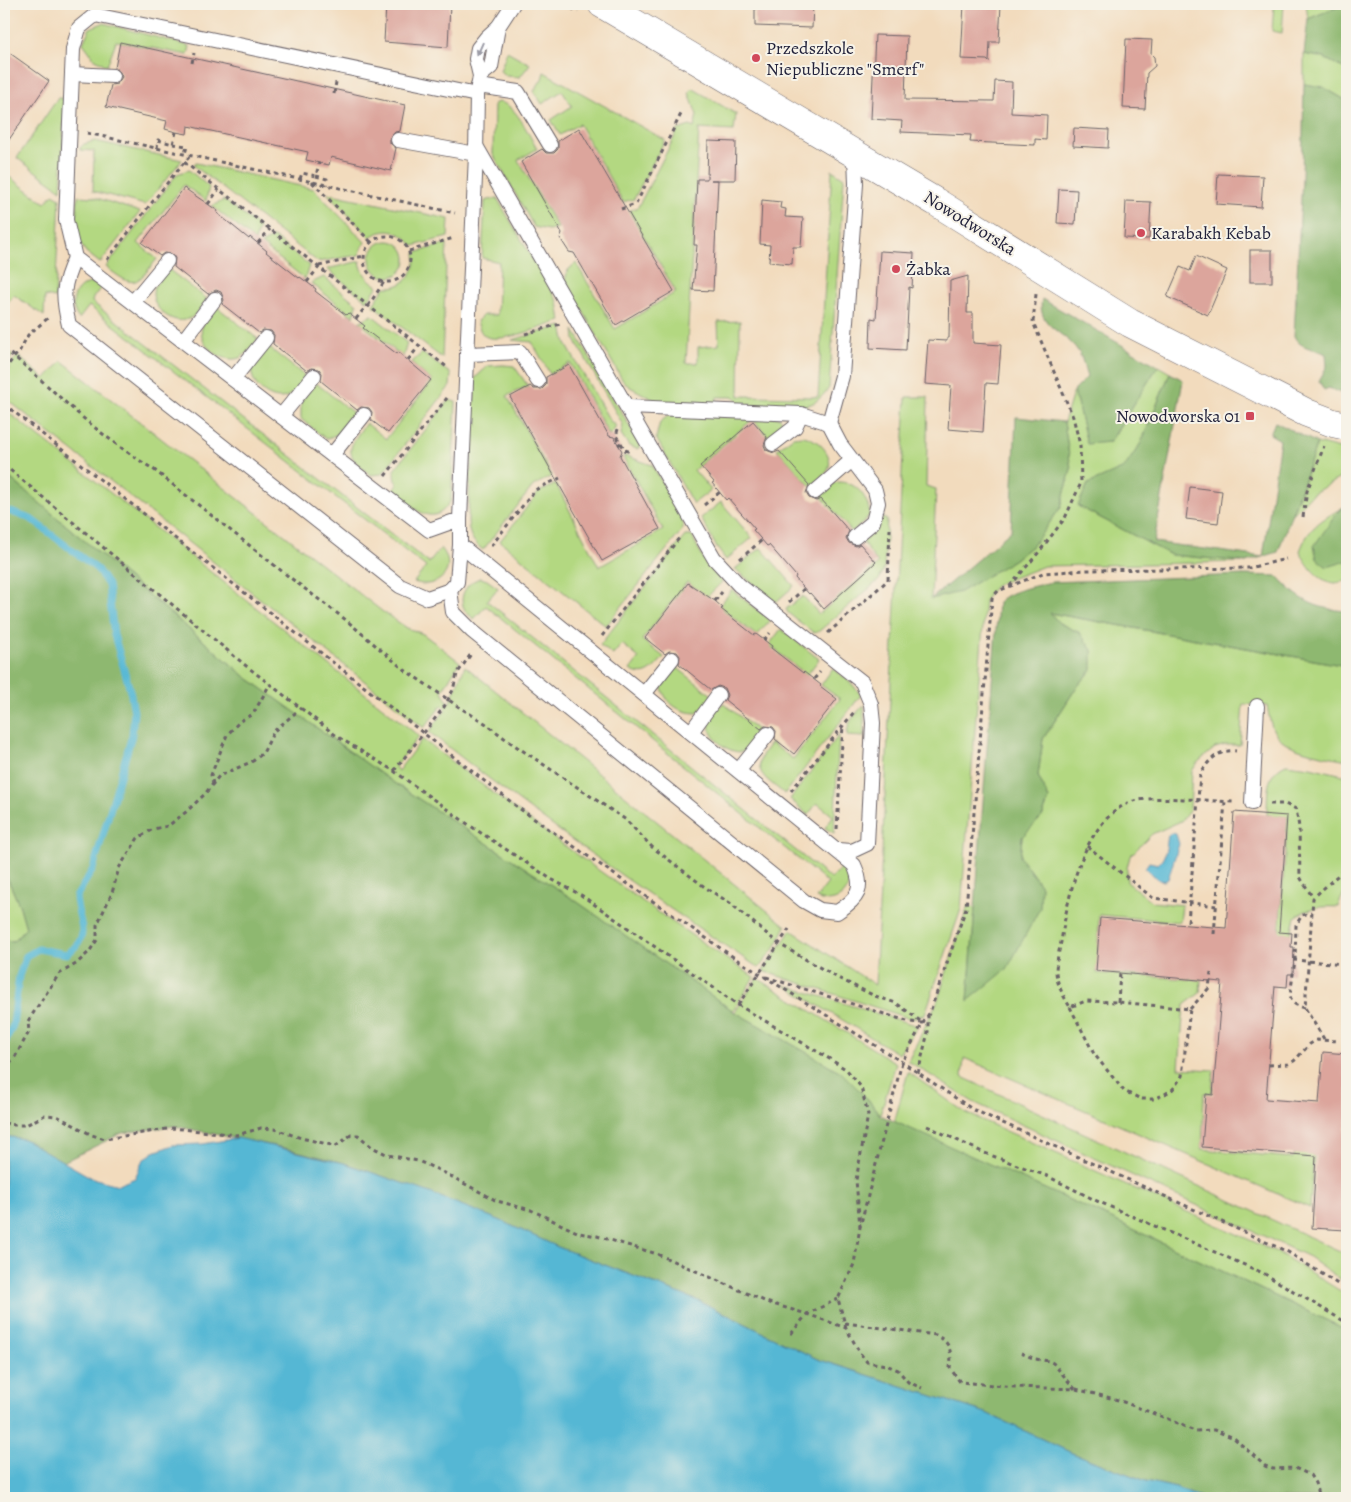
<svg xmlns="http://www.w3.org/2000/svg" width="1351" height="1502" viewBox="0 0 1351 1502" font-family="Alegreya,serif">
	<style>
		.green { fill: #b3d881; stroke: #6a7d5e }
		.forest { fill: #8eb86f; stroke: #586d55 }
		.water { fill: #55b7d4; stroke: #3c6c88 }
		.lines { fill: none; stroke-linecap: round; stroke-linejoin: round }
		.stream { stroke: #55b7d4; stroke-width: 7 }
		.building { fill: #dca59c }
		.lane-casing { stroke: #6b6368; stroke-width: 16 }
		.street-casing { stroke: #6b6368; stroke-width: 29 }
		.path { stroke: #6b6368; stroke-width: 3; stroke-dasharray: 4 4; stroke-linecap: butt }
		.lane { stroke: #fff; stroke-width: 14 }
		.street { stroke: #fff; stroke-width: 28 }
		.oneway { fill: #9c9ca7 }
		.poi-dot { fill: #d1495b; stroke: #f7f3e8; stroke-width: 2 }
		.labels { text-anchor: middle; stroke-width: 4; stroke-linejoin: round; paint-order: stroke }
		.poi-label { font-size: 18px; fill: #22223b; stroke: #f7f3e8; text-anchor: start }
		.street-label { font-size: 18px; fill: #22223b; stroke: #f7f3e8 }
	</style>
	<rect width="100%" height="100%" fill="#f7f3e8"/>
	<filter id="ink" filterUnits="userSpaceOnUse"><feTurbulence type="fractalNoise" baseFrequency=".02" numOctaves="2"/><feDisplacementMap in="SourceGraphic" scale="10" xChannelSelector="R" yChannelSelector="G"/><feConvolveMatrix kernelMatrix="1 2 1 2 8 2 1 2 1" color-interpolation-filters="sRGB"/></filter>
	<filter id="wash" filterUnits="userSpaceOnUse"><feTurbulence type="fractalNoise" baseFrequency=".0096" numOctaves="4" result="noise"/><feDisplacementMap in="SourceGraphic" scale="20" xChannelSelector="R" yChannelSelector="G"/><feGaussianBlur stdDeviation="1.12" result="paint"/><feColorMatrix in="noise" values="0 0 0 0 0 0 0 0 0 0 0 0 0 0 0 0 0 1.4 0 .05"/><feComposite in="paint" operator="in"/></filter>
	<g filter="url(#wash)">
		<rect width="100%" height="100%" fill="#f2dbbd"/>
		<g class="green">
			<polygon points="1274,4 1284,4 1282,33 1272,31"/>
			<polygon points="1306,4 1345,4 1308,19"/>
			<polygon points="103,23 190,46 188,55 116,41 107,66 94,58 83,43 90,28"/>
			<polygon points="507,51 530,64 520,77 506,76 500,71"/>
			<polygon points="1304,54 1324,58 1347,70 1347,101 1323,87 1304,84"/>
			<polygon points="544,72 665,140 634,199 623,202 579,124 560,135 551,120 572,106 562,91 542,104 534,91 542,79"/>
			<path d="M692,88L736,114L734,131L699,129L686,363H698V347L719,345L718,322L740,321L739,396L818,397L832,170L844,178L829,388C825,393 821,398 815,402C799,412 762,406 742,405L734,397H717L716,404L660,403L630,387L623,381L565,280L568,270L576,263L615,329L676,292L629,211L638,207L678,130L690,126L694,128L697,115L689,93Z"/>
			<polygon points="58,98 62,98 65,102 61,190 17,158"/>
			<path d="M498,102C516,103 528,134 537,149L518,160L558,228L548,230L534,227L493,154L494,104Z"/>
			<polygon points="95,141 182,160 145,205 93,191 94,151 80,150 80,148 84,144"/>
			<polygon points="196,163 314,189 365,242 359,255 318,262 193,165"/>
			<path d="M189,170L209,187L206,201L184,185L138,243L157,259C135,286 135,289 106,267L177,174Z"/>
			<polygon points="4,173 45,203 53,194 60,198 55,298 45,296 44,316 14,295 4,306"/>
			<path d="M327,193L449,219L448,237L413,246C402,230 385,227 370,237Z"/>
			<polygon points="78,196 94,197 140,212 100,263 86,252 75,236"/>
			<path d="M497,198L558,302L561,321C545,326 502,343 487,337C481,335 479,327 477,321L483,315H497L499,262L482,258L485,201Z"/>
			<polygon points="224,200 259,227 255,241 212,206"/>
			<polygon points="274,237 309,265 305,279 261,244"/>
			<circle cx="388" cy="259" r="18"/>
			<path d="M447,243L442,358L373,305L385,287C404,289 418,271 415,253Z"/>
			<path d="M360,261C362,273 367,279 378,286L367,301L327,269Z"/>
			<path d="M168,269L207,299C202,306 197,316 188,319C172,326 148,306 154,288C156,282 164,275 168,269Z"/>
			<polygon points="324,277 357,304 354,317 311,283"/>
			<path d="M91,283L102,286L93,298L92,302L429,563L441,548C459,569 438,591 414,582L426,567L89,306L79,319C68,306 73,286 91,283Z"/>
			<path d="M217,307L258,339C253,345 247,355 239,358C223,364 194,344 203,325C206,319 213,312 217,307Z"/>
			<polygon points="372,315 407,343 403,357 359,322"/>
			<polygon points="562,326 566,344 610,421 616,426 613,432 609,435 570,363 550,374 532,342 512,340"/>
			<polygon points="574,330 641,446 637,449 629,446 621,434 623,425 575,340"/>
			<path d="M267,346L306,377C300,383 295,394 286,397C270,403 246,382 253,365C255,358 263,351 267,346Z"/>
			<polygon points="4,347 13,355 7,364 4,364"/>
			<path d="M422,353L451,374L450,386L382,474L371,475C343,454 347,449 366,423L386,439L432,381L411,363Z"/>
			<path d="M18,356L45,379L62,361L383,612L407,628L423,634L460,662L442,691L449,704L465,666L786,926L776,946L759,968C646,894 535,816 429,732L446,709L442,705L424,728L4,397V375L10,367L9,365Z"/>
			<path d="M503,365L514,366L528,386L507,396L552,476L533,486L483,550C471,541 469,534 468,520L475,378L488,366Z"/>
			<polygon points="1158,366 1170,373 1141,443 1124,469 1088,484 1078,506 1171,555 1246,562 1044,566 1000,583 993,588 985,600 961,909 925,1014 911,1019 763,971 791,930 875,985 906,397 928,397 926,486 936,489 931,599 978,580 1014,560 1034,544 1061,507 1071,469 1064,422 1074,390 1087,443 1110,442"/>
			<polygon points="316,383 356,415 342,432 326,439 301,419 301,401"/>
			<path d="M449,400L456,402L451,500C433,532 412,506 392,490L397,486L394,470Z"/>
			<path d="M4,409L419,736L395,767L398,771L422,739C530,822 640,902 754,977L733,1011L576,901L391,781L246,677L4,473Z"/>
			<polygon points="669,415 779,417 783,422 781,428 770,439 753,419 694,470 711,490 693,504 656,438 660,422"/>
			<path d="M802,436C816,437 835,454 828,470C824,477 816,482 810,486L777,449L793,437Z"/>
			<polygon points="1317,443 1347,451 1347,474 1312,494 1292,515"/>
			<polygon points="626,456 652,465 683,519 683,529 606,626 500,541 539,492 556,484 599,567 663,530 623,457"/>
			<path d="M838,482C858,482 867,497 870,514L864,522L852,532L819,494L834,483Z"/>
			<polygon points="721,502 752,538 726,560 717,548 701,518"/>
			<path d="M1347,505V581C1344,581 1339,583 1335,583C1317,581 1307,565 1300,551C1309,525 1325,518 1347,505Z"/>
			<polygon points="883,518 887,520 884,569 879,580 818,632 814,633 788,613 786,609 803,596 819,614 878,564 862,541 875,531 876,525"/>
			<path d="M685,536H692L703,558L722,582L707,597L687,582L642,640L664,657C654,668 646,680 630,670L639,658L622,644L613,655L600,645Z"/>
			<polygon points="761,548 794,586 776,602 735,569"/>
			<path d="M481,578L487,580L498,588L487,601L831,879L843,865C859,886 839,909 816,898L828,883L486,606L474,619C471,616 467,614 465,610C457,597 467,581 481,578Z"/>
			<polygon points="732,590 770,620 757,636 719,606"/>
			<path d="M1049,613L1347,666V760C1325,755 1289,752 1275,733C1270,725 1269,715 1267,706L1243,704L1240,745H1226L1215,748L1198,762L1192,771L1190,810L1181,821L1152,834L1130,856L1127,868V882L1152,902L1182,905L1180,922L1099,915L1097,973L1201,980L1200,993L1184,1005L1179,1068L1214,1070L1212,1093H1204L1202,1149L1293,1158L1295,1141H1315L1310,1208L964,1058L962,1077L1342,1252L1347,1256V1284L1309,1257L973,1102L908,1061L937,1002L968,905L975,908L968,1000L1041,886L1020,857L1022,837L1042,817L1049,799L1038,776L1043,739L1076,688L1092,670L1080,633L1059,623Z"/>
			<polygon points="781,629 819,659 807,675 769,645"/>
			<path d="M675,666L713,696L697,713C679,713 663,702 661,683Z"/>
			<path d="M833,668L852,684L861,695L785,794C763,777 748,769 771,743L793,759L840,699L821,685Z"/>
			<path d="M723,703L761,733C757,738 752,749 745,751C731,756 708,738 709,723C710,715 718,709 723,703Z"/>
			<path d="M864,705V737L847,736C847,721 855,715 864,705Z"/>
			<polygon points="839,735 834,833 825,828 833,816 817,803 808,815 790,799"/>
			<path d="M1286,764L1310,767L1347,776V892C1341,896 1340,901 1339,907C1323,906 1309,907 1295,917L1291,934L1279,933L1288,817L1267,815C1268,795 1264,774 1286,764Z"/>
			<polygon points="4,874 6,875 20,907 26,928 14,941 4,940"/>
			<polygon points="757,978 896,1063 880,1115 867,1098 841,1072 735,1012"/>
			<polygon points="784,985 918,1026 899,1054"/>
			<polygon points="908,1072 966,1113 1279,1253 1347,1295 1347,1330 1101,1214 894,1123"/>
		</g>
		<g class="forest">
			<polygon points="1345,4 1347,4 1347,70 1324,58 1304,54 1308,19"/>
			<path d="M1304,84L1323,87L1347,101V396L1329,388L1324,390L1319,381L1327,366L1326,354C1314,347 1301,350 1294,336L1302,178Z"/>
			<path d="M1042,299L1158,366L1110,442L1087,444L1074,390L1087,377C1084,369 1083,358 1078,351C1065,331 1036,327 1042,299Z"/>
			<polygon points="1170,373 1183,380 1154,542 1263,557 1280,440 1270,434 1275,422 1317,443 1278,552 1246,562 1171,555 1078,506 1088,484 1124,468 1141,443"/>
			<polygon points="1016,417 1064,422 1071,469 1061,507 1034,544 1014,560 960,592 931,599 1011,531"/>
			<polygon points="4,473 246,677 391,781 576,901 735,1012 841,1072 867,1098 880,1115 1101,1214 1347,1330 1347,1498 1201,1498 1176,1488 1146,1481 1072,1453 986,1413 817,1359 701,1302 558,1247 499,1220 425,1191 344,1163 280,1147 174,1126 122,1133 63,1162 24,1139 4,1136 4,940 14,941 26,928 20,907 6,875 4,874"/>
			<polygon points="1347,505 1347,561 1327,567 1317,559 1314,546 1339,510"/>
			<path d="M1245,575L1277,576C1299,600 1314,609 1347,611V666L1050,613L1059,623L1080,633L1092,650V670L1076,688L1043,739L1038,776L1049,799L1042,817L1022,837L1020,857L1041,886L1040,908L1007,969L968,1001L998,603C1005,591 1037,586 1051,582Z"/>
		</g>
		<g class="water">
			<path d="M1171,833L1176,834L1179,844L1168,879L1165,881L1159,880L1145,868L1149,862L1158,864C1167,857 1166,845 1168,835Z"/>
			<polygon points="4,1136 24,1139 92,1178 118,1185 135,1178 143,1160 154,1152 173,1145 203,1144 238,1138 344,1163 425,1191 499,1220 558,1247 701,1302 817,1359 986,1413 1072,1453 1146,1481 1176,1488 1201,1498 4,1498"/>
		</g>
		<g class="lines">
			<path class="stream" d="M4,511L11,512L31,519L97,569L108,585L114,635L130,690L134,712L132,735L93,869L76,897C78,924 93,935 67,954L38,949L26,956L19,976L13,1025L4,1045"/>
		</g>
		<g id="blocks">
			<g class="building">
				<polygon points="386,4 450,4 448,47 384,42"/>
				<polygon points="755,4 813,4 812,28 755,26"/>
				<polygon points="964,4 1001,4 999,42 990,42 989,62 987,60 961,59"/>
				<polygon points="875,35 907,36 905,100 994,101 995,81 1012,82 1011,113 1047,115 1046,140 1035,139 1035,145 970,142 971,135 901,132 902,121 871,119"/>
				<polygon points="1126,39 1152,40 1151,54 1154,57 1155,66 1147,73 1145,109 1123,108"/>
				<polygon points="120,42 405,105 400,131 395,132 390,138 390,143 396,148 391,171 331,157 329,165 306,160 308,152 188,126 187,134 176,132 165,129 167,121 106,107 111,85 117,84 122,77 120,72 115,68"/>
				<polygon points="4,49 49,81 4,147"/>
				<polygon points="579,128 674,291 616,325 574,253 569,252 560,238 562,233 521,162 542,149 546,153 554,153 558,149 558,141"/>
				<polygon points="1074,128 1109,130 1108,148 1073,146"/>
				<polygon points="708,141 736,142 735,180 711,180 718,180 713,291 693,290 697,245 694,245 697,179 707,179"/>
				<polygon points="1218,174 1263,176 1261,207 1216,204"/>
				<polygon points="184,188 218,211 217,213 249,239 250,237 267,251 266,252 299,278 300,277 316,289 315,291 346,315 348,313 365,326 363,328 397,354 398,352 431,380 388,433 371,420 372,412 369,408 361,407 357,410 321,381 322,373 319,369 311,368 307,371 273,344 274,335 271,331 263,330 259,333 222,304 224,300 221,292 216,290 208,294 174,267 175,258 172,254 164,253 160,256 142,243"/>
				<polygon points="1059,189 1077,190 1075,224 1057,223"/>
				<polygon points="762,200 781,202 780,208 786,209 785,217 803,218 801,247 793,247 792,264 769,262 770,245 760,244"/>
				<polygon points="1126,201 1151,202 1149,239 1124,238"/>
				<rect x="1250" y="250" width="22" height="32"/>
				<polygon points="880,251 914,253 912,288 909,287 906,350 870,348 871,318 876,319"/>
				<polygon points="1196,256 1227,270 1208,315 1167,297 1180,267 1190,271"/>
				<polygon points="968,276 967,313 973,313 973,343 1001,345 998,384 986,383 983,432 948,429 951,386 925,384 928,340 947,341 947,338 949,338 950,281"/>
				<polygon points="569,365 609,436 614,437 622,451 620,456 660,529 602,561 510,397 530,386 534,389 542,389 546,385 546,377"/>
				<polygon points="753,421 767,437 764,445 766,450 774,453 779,451 809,485 806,493 809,498 816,501 821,499 849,531 846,538 849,543 856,546 860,544 876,562 824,609 810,593 809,594 795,578 796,576 769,545 767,546 753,530 755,529 728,498 726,500 712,483 714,482 700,466"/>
				<polygon points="1190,487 1222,491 1218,523 1186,519"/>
				<polygon points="688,583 715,601 723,608 721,609 754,635 756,634 772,646 771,648 803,673 804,672 821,685 820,686 837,699 794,754 775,739 776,731 773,727 765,726 761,729 725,700 727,695 724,688 718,686 711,690 679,664 680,656 677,652 669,651 665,654 645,638"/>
				<polygon points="1234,812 1287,816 1279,932 1292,933 1291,947 1294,947 1293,974 1288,974 1287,987 1275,986 1266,1099 1319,1103 1323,1052 1347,1054 1347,1127 1345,1127 1343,1162 1347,1162 1346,1230 1312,1228 1316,1156 1202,1147 1206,1094 1213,1095 1222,982 1096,971 1100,918 1226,928"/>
			</g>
		</g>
	</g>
	<g filter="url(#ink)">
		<use href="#blocks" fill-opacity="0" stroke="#6b6368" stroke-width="1"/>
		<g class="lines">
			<g class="lane-casing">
				<g id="lane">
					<polyline points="72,74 113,76"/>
					<polyline points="480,76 491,67 498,27"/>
					<polyline points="478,86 518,92 550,145"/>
					<polyline points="477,95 95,15 79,28 73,49 66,220 75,258 429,530 460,519 476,154 477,95 480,76 476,59 478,48 486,38 498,27 513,4"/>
					<polyline points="398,140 476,154"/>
					<polyline points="476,146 714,558 739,585 862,682 871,704 873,723 867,844 852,851 837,850"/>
					<path d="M75,258C62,285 62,296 69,325L400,586L427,598L450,590L457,582L460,545V519"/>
					<polyline points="133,302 167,261"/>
					<polyline points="183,341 215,299"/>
					<polyline points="467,354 520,352 538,381"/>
					<polyline points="233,379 266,338"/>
					<polyline points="628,407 801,414 829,423 842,376 856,184 855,155"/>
					<polyline points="281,416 314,376"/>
					<polyline points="829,423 840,444 875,490 878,503 873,522 855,537"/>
					<polyline points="773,444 795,427 801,414"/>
					<polyline points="332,455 364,415"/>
					<polyline points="815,492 852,460"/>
					<path d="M450,590L453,612L472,631L804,901L820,910L837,912C858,899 865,889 854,865L460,545"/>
					<polyline points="644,694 672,659"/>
					<polyline points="691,732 718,695"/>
					<polyline points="739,770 768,734"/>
					<polyline points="1252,803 1257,706"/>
				</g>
			</g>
			<g class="street-casing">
				<polyline id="street" points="602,4 936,202 1130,323 1307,413 1333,423 1347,426"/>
			</g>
			<g class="path">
				<polyline points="564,4 578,12"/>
				<polyline points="192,63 194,53"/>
				<polyline points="334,94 336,82"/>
				<polyline points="87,133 455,213"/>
				<polyline points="173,144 187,146 185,154"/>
				<polyline points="157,148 158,140 173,144 176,132"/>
				<polyline points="184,162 448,368"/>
				<polyline points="316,176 327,179 326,185"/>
				<polyline points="300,179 302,173 316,176 319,163"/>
				<polyline points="312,182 371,242"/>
				<polyline points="208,204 219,189"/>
				<polyline points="621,209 636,204 681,114 680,113"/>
				<circle cx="387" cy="259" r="23"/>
				<polyline points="258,243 270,229"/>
				<polyline points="409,251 454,238"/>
				<polyline points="107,260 175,173 191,155"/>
				<polyline points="319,266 364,256"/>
				<polyline points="307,282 319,267"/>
				<polyline points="368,306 384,282"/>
				<polyline points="356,319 367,305"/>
				<polyline points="525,334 560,324"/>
				<path d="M4,349C36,373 63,402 94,427C113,442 132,456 153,469L288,576L346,620L402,668L459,707L485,723L507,740L626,820L652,847L706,888L730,903L779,944L838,978L875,996L896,1003L923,1023"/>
				<polyline points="408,360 419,346"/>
				<polyline points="4,370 20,350 28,335 48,318"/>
				<polyline points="4,404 520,809 739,961 902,1062 972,1109 1288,1252 1347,1290"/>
				<polyline points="618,429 616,436 621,443 618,445"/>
				<polyline points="621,443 625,450 631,452"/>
				<polyline points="4,465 245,665 338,737 394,771 469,825 551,879 581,895 738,1005 825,1056 847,1070 861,1087 868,1115 856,1180 860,1227"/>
				<polyline points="385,476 447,398"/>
				<polyline points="704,505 720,492"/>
				<polyline points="1303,517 1307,491 1324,446"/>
				<polyline points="491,546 535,490 560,478"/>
				<polyline points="740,559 762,540"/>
				<polyline points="1010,586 1039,552 1065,518 1081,483 1080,445 1073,417 1033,322 1036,294"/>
				<polyline points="715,601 722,592"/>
				<polyline points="789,602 804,589"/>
				<polyline points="828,633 888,580 890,529"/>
				<polyline points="602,636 680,537"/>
				<polyline points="764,640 770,633"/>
				<polyline points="814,679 820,672"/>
				<polyline points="394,771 444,707 453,690 457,674 471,654"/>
				<polyline points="213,784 211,775 227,735 240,721 253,714 270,684"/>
				<polyline points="791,791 854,712"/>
				<polyline points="1270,804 1285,804 1296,809 1299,827 1300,877 1313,898"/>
				<polyline points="837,829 843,725"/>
				<polyline points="1087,846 1153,898 1216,906"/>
				<path d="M1188,922L1200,775C1207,761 1219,749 1236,751"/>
				<polyline points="1214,934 1225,802"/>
				<polyline points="1293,960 1345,964"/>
				<polyline points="766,977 910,1022 923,1023"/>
				<polyline points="1118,1002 1120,973"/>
				<polyline points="738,1005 789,929"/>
				<path d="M1070,1007L1094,1054L1124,1091L1141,1099H1154L1165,1094L1173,1089L1182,1076L1190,1009L1118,1002L1086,1001L1070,1007C1064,997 1057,985 1056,972C1056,963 1059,951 1061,942C1068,896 1082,825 1128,803C1146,794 1211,801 1234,802"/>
				<path d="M1305,1008C1297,1006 1292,1004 1290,996L1295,960L1296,925L1302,915L1312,913"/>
				<polyline points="1190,1009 1209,988 1211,973"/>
				<polyline points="1324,1039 1305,1008 1313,898 1347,867"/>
				<polyline points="1269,1065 1288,1064 1294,1061 1310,1044 1317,1040 1339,1041"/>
				<polyline points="4,1069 15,1057 29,1032 28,1021 59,974 76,964 89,952 97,940 97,925 112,893 119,868 138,838 153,829 168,826 186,812 205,794 219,776 253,761 263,753 274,731 301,708"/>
				<polyline points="918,1073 928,1032 928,1016"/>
				<polyline points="4,1123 14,1125 26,1125 45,1115 57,1116 92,1135 105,1139 173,1128 237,1135 261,1128 275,1129 301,1138 336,1146 351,1135 358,1135 372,1147 388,1155 418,1161 441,1171 497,1201 531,1210 579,1233 597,1236 657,1254 769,1303 807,1314 846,1328 860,1353 867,1362 886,1365 898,1370 908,1382 922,1388"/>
				<polyline points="927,1126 982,1152 1047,1176 1097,1201 1263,1273 1347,1323"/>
				<path d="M845,1323L936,1335C951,1343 952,1352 950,1368L960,1382L1015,1387L1076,1389L1118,1400L1168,1419L1194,1431L1214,1430L1234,1438L1265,1466L1273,1469L1295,1468L1310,1475L1315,1483L1319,1498"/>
				<polyline points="846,1328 838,1299 854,1264 860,1227 902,1062 919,1030 930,1012 966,908 992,598 998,591 1043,573 1086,570 1249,568 1286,559"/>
				<polyline points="791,1334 807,1314 838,1299"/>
				<polyline points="1021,1353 1035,1359 1049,1361 1053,1363 1075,1389"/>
			</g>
			<use href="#lane" class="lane"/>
			<use href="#street" class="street"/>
		</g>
		<defs><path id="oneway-solid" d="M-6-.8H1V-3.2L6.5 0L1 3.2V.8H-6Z" transform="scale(1.25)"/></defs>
		<use class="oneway" href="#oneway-solid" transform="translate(480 49) rotate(114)"/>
	</g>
	<g class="poi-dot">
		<circle cx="756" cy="58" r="5"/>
		<circle cx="1141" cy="233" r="5"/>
		<circle cx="896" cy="269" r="5"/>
		<rect x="1245" y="411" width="10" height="10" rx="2.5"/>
	</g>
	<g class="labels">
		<g class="poi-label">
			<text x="766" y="54">Przedszkole<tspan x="766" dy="21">Niepubliczne "Smerf"</tspan></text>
			<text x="1151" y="239">Karabakh Kebab</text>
			<text x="906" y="275">Żabka</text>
			<text x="1240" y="422" text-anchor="end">Nowodworska 01</text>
		</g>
		<g class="street-label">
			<text transform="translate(970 223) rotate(32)" y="6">Nowodworska</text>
		</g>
	</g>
	<rect width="1351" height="1502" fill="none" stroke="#f7f3e8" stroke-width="20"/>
</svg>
